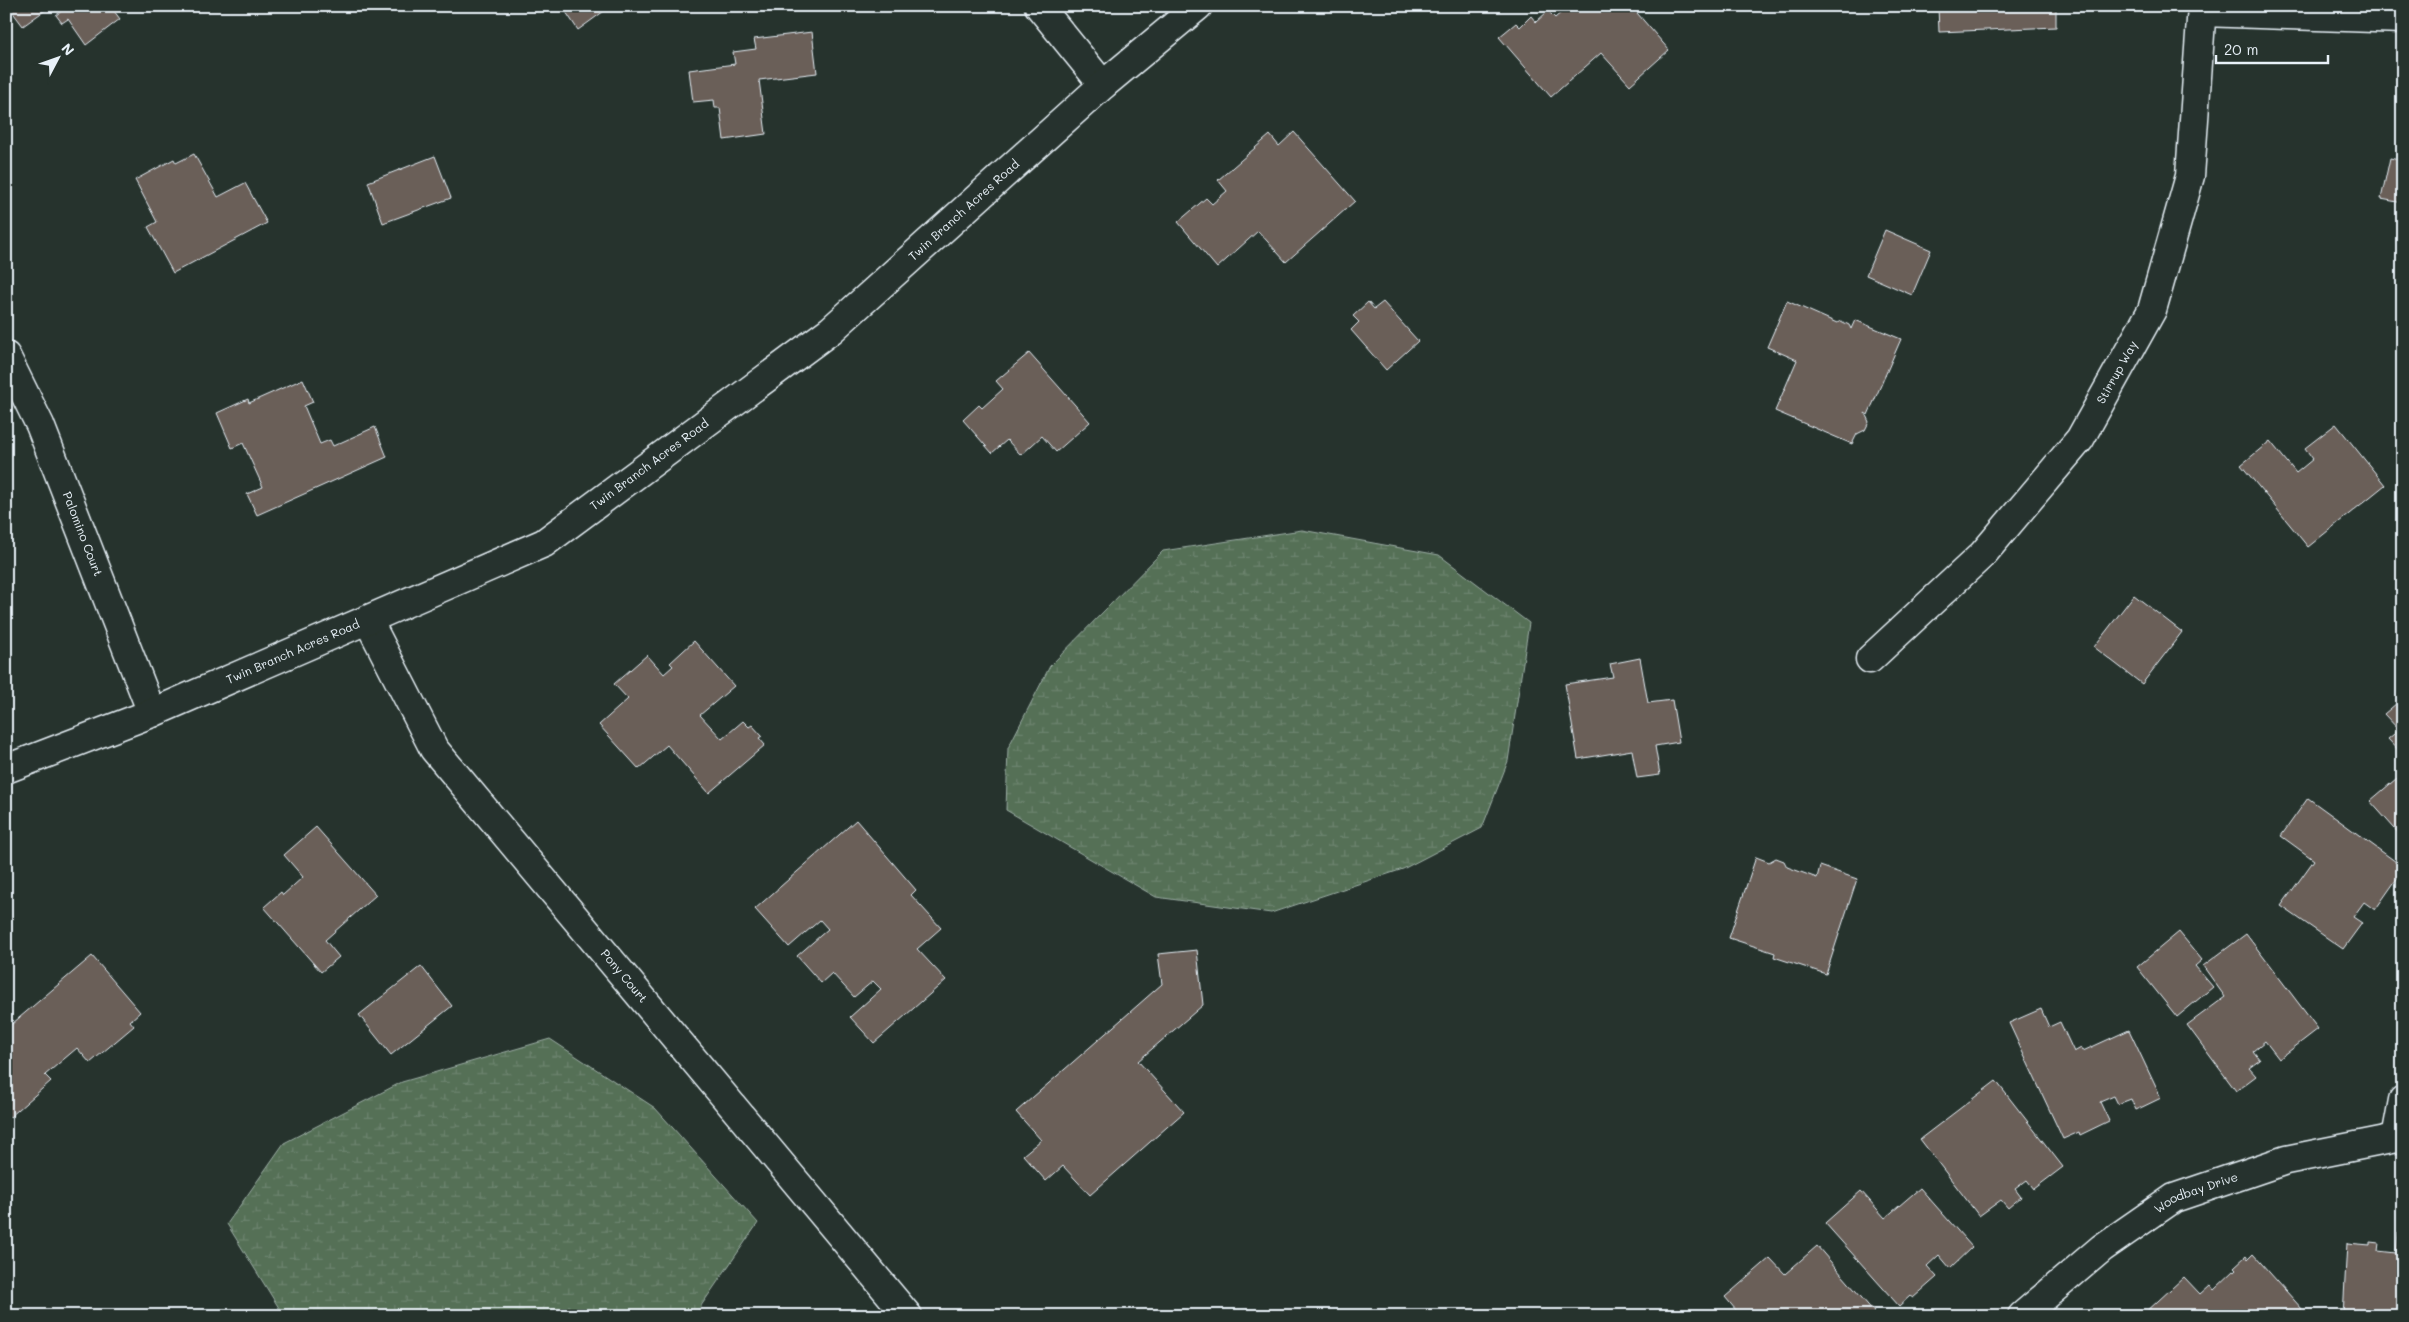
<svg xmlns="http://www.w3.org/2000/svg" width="2409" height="1322" viewBox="0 0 2409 1322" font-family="Mali,sans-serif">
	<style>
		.wetland { fill: url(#wetland-marsh); stroke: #9eb0a7 }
		.building { fill: #6a5e58; stroke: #e8f1f8 }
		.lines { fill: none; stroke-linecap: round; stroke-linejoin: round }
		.minor-casing { stroke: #e8f1f8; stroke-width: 31 }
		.minor { stroke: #26332d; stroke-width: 28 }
		.labels { text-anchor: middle; stroke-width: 4.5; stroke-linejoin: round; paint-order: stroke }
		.street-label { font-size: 12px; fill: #e8f1f8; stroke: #26332d }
	</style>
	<defs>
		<pattern id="wetland-marsh" width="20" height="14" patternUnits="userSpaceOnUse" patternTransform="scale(1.25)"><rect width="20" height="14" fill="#546f56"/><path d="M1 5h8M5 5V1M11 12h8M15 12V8" fill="none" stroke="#6d846f"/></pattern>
	</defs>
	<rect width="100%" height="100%" fill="#26332d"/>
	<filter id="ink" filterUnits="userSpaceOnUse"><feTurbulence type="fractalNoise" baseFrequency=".02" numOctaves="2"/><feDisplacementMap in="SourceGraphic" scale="10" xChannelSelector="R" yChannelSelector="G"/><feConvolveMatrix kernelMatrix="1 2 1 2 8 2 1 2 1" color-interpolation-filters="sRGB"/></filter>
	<g filter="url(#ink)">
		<g class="wetland">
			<polygon points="1302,530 1439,555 1529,623 1508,761 1482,828 1403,869 1271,913 1156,897 1006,810 1008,748 1050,666 1163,551"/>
			<polygon points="550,1039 655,1108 758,1223 694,1316 284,1316 227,1224 284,1143 402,1082"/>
		</g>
		<g class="building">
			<polygon points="8,6 51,6 23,26"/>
			<polygon points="58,6 122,6 114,11 120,19 86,45 68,19 62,23 56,15 62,11"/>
			<polygon points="562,6 611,6 578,30"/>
			<polygon points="1561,6 1631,6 1669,50 1630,85 1601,53 1551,97 1499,37 1516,23 1520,27 1531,16 1536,22 1548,11 1555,18 1564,10"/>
			<polygon points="1938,6 2056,6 2056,27 1939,32"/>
			<polygon points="812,32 817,73 759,80 766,134 724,140 720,108 715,108 714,100 693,102 689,70 735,64 733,52 756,49 754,39"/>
			<polygon points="1294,132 1355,201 1286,262 1258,231 1217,268 1178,222 1206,198 1212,204 1227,191 1218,180 1270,135 1279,146"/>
			<polygon points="194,154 218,197 245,183 267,223 173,273 148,227 157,222 135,180 174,159 176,163"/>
			<polygon points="435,156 451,198 383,223 368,182"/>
			<polygon points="2390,158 2403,161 2403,203 2381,199"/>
			<polygon points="1885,230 1931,250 1912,295 1866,275"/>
			<polygon points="1787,301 1837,323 1841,321 1849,325 1851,329 1855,320 1901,339 1868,415 1865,413 1869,422 1865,430 1857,434 1852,444 1775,411 1797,360 1767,347"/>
			<polygon points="1368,302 1374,309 1383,302 1418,341 1386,370 1351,330 1359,322 1353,316"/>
			<polygon points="1029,353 1090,422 1056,452 1042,436 1021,455 1007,440 992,453 963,420 979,405 982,408 1003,389 996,381"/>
			<polygon points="303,379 313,402 304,406 320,444 330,440 333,446 375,427 387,457 257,515 247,494 263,487 243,443 232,448 217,413 248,399 249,403"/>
			<polygon points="2336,424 2385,485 2308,547 2241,465 2270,441 2296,473 2313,459 2305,448"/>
			<polygon points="2134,595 2182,632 2142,684 2094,647"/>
			<polygon points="694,641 734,686 700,715 722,739 743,721 749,727 752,725 762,736 759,738 765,745 709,793 667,745 639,769 599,725 628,699 614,684 647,655 664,674 673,666 670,663"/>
			<polygon points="1640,658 1648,703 1672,700 1679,742 1655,746 1660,775 1637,778 1632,750 1578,759 1565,684 1613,677 1610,664"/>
			<polygon points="2403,698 2403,755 2388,739 2399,730 2384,714"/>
			<polygon points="2403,773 2403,838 2370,801"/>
			<polygon points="2308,798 2403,867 2403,870 2375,910 2364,902 2353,917 2362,923 2343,949 2281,906 2314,860 2281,836"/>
			<polygon points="856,820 916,890 911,895 941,928 917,949 946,980 874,1043 850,1017 881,989 873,981 854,997 832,973 821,983 797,956 828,929 820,920 789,947 755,909"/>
			<polygon points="316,827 376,895 325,940 339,957 321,972 264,907 281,892 283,895 303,877 284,855"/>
			<polygon points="1756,857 1769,862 1776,858 1784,861 1787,867 1817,878 1820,866 1857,879 1826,974 1774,957 1775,953 1729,938"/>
			<polygon points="2179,932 2202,960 2195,966 2213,987 2177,1017 2137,967"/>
			<polygon points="2246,934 2318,1029 2279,1059 2265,1041 2253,1051 2260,1060 2249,1068 2256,1076 2236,1091 2187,1025 2225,997 2203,966"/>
			<polygon points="1197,950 1203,1005 1138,1061 1184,1112 1090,1195 1063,1166 1046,1181 1023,1155 1041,1140 1016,1112 1162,984 1158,954"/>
			<polygon points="92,956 140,1012 130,1021 134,1026 90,1063 77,1048 45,1075 51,1081 10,1117 6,1113 6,1029"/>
			<polygon points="421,966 452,1006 391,1055 359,1015"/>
			<polygon points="2041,1009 2049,1027 2060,1022 2074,1052 2081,1048 2083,1051 2129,1030 2161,1098 2136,1110 2131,1099 2118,1104 2114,1096 2100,1102 2109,1121 2080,1135 2079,1132 2063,1139 2009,1023"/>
			<polygon points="1996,1081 2063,1167 2034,1189 2027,1180 2015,1189 2021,1197 2008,1208 2001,1200 1979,1216 1920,1139"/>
			<polygon points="1920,1188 1972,1247 1950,1268 1939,1255 1927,1266 1937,1277 1913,1298 1910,1296 1899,1306 1825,1223 1861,1191 1885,1218"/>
			<polygon points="2398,1233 2403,1234 2403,1316 2343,1316 2347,1243 2370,1245 2370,1242 2379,1243 2378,1251 2396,1253"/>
			<polygon points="1817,1246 1874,1312 1872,1314 1873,1316 1741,1316 1725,1297 1770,1258 1785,1274"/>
			<polygon points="2253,1254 2302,1309 2295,1316 2148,1316 2145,1313 2184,1277 2200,1294 2210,1285 2214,1290 2236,1269 2234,1267 2246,1256 2248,1259"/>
		</g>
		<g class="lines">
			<g class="minor-casing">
				<g id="minor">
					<polyline points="1039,6 1103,85"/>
					<polyline points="2202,12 2403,19"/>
					<path id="s1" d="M6,356L40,425L152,713"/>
					<path id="s2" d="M368,620L434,749L908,1316"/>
					<path id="s3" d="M1870,659L1983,554L2080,439L2152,310L2190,176L2202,6"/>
					<path id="s4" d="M6,769L152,713L544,543L831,330L1103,85L1198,6"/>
					<polyline points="2396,1138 2403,1100"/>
					<path id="s5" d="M2022,1316L2102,1248L2174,1198L2286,1160L2396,1138L2403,1140"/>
				</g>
			</g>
			<use href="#minor" class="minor"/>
		</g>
	</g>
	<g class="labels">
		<g class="street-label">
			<text dy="4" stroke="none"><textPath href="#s4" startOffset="1120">Twin Branch Acres Road</textPath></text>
			<text dy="4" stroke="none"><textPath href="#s3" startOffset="381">Stirrup Way</textPath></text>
			<text dy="4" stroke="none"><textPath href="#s4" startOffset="715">Twin Branch Acres Road</textPath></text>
			<text dy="4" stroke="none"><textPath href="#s1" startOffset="194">Palomino Court</textPath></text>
			<text dy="4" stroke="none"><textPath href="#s4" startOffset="310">Twin Branch Acres Road</textPath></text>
			<text dy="4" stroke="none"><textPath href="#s2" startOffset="441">Pony Court</textPath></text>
			<text dy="4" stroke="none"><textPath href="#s5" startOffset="215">Woodbay Drive</textPath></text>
		</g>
	</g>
	<rect width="2409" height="1322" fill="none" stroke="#26332d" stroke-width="25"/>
	<rect x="12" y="12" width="2384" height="1297" fill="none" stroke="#e8f1f8" stroke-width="2" filter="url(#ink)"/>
	<g transform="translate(58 58) rotate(49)" stroke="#26332d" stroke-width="4" paint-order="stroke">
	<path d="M0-4L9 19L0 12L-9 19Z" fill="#e8f1f8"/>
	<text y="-8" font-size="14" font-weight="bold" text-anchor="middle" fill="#e8f1f8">N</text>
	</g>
	<path d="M2216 55v8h112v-8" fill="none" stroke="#e8f1f8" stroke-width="2.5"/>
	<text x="2224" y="55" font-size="15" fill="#e8f1f8" stroke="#26332d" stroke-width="4" paint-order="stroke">20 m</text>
</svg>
